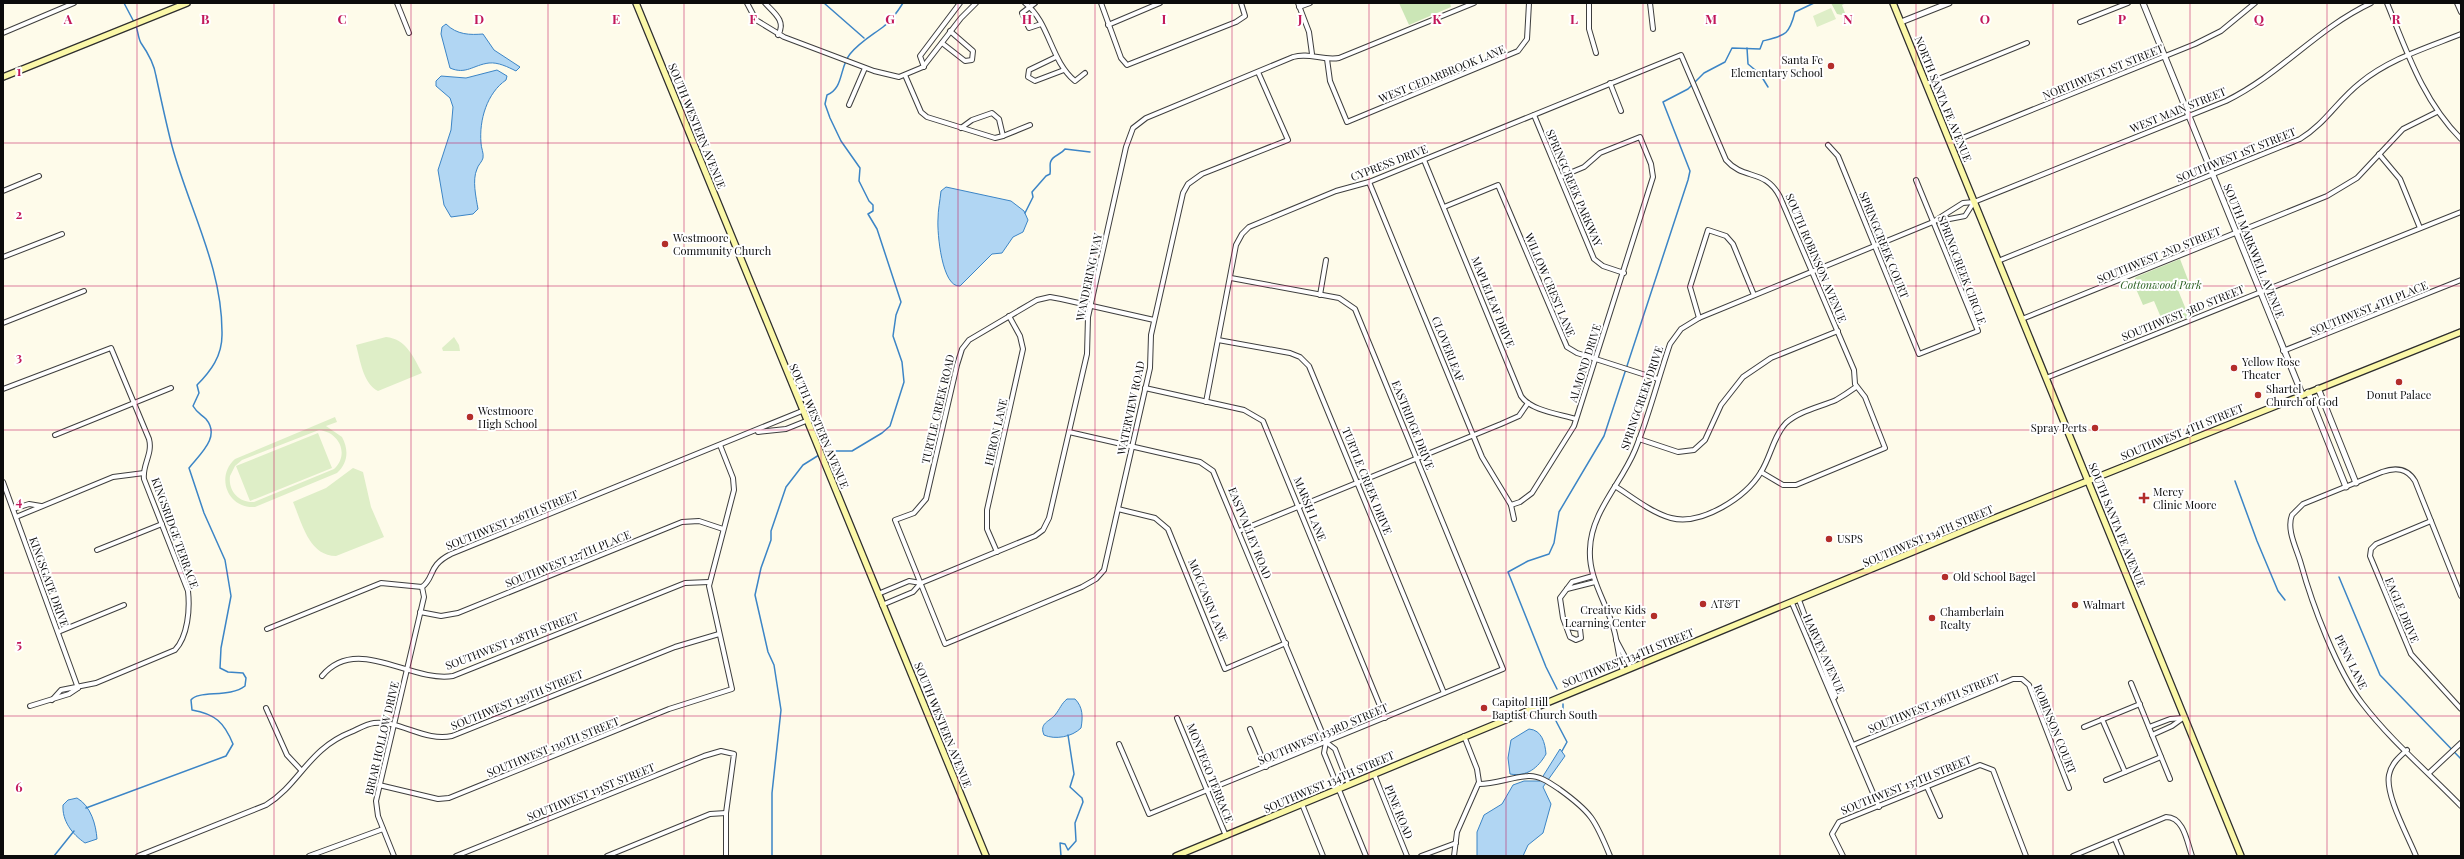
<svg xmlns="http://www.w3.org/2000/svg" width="2464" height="859" viewBox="0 0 2464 859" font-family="'Playfair Display',serif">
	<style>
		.green { fill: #cbe6b6 }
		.pitch { fill: #deeec7; fill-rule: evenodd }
		.water { fill: #b1d6f3; stroke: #3c85c6 }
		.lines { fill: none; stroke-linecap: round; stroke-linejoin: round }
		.stream { stroke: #3c85c6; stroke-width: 1.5 }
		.minor-casing { stroke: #3e3e3e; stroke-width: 6 }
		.tertiary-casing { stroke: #3e3e3e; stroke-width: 7 }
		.secondary-casing { stroke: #2d2d2d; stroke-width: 8 }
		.minor { stroke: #fff; stroke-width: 4 }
		.tertiary { stroke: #fff; stroke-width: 5 }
		.secondary { stroke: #fbf8a8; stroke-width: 5.5 }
		.grid { fill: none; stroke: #c2185b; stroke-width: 1; stroke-opacity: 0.55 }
		.poi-dot { fill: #b32d2a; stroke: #fff; stroke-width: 1.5 }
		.labels { text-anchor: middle; stroke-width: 4; stroke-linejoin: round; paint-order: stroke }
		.poi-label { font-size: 11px; fill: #0b0b0b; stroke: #fff; text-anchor: start }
		.street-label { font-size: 11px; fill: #0b0b0b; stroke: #fff }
		.park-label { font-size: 11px; font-style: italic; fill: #285e1f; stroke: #fff }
		.grid-label { font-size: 13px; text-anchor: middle; font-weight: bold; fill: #c2185b; stroke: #fff; stroke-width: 4; stroke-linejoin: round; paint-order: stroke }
	</style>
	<rect width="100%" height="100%" fill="#fefbea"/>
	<g class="green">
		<polygon points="1399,3 1450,3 1451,7 1409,25"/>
		<polygon points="1831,3 1846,3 1842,5 1845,13 1842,15 1837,14"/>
		<polygon points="2180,259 2190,285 2178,290 2189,317 2165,327 2154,301 2143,305 2133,282 2136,277"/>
	</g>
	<g class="pitch">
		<polygon points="1831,8 1836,19 1817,27 1813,16"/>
		<path d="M386,337C406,339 413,356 422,373L378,391C363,384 360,359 356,345Z"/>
		<polygon points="454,337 459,345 460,351 443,351 442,348"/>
		<path d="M335,417L337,422L326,426L342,437C349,450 348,463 337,473L255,507C228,509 215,477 235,459ZM319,430C339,432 350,454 334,469L254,502C239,503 228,491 230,476L235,466L242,460Z"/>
		<polygon points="318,433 332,468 250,501 236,466"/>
		<path d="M353,468L363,472L371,507L384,537L336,556C309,556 302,523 293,502L326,488Z"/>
	</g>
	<g class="water">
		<path d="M446,24C457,35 470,35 483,34L494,50L520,67L516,71C508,67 498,62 489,63C473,65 466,75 450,68L441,34L442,27Z"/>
		<path d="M497,70L507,76L506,80C487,93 479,120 481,143C481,148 484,153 483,158C482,162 478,165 477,169C472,180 476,197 478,209L473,214L451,217L444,205L438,170L451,130L453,107L450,98L436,86V81L441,76L466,78Z"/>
		<path d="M946,187L1011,201L1024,211L1028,220L1023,232L1013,237L1002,253L992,254L960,286C942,288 937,233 938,219C938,210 940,201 941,191Z"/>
		<path d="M1067,699H1075C1083,707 1083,717 1081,728C1072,737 1055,740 1044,735C1039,723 1049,722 1055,715C1060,709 1061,704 1067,699Z"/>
		<path d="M1529,729C1542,730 1545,743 1546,754C1538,768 1527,777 1510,774L1508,758L1511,740Z"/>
		<polygon points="1560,749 1565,756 1543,787 1551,804 1543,833 1528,845 1523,856 1477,856 1477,832 1484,815 1502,804 1513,785 1524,781 1540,781"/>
		<path d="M77,798C91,806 96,825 97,839L85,843C72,834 62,821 63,805L68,800Z"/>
	</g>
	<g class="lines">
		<g class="stream">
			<polyline points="124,3 134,22"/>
			<polyline points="824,3 864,38"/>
			<polyline points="1747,48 1748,64 1760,74 1768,87"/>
			<path d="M1025,213L1033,197L1032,192L1046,176L1050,174C1051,169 1049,164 1051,161C1053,155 1061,155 1065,149L1090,152"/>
			<path d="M823,453L827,451H852L882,433L890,426L904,382L902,362L893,336L896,315L901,302L877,229L868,214L873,211V205L869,201L859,181L860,168L841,141L830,118L825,104L827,95C844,88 839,68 850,54C860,42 871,36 883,27C891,21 898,11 903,3"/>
			<polyline points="2235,481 2257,541 2278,591 2285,600"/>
			<polyline points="2339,577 2380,675 2461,759"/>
			<path d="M1557,689L1546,667L1508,572L1528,561L1549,554L1554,543L1559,512L1604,436L1688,180L1690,171L1663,102L1688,89L1704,73L1725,62L1732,48L1760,49L1763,41C1786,35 1789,35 1795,12L1814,3"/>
			<polyline points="1562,751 1567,742 1556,721 1563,715 1563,704"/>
			<path d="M86,808L226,756L233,744C224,722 215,714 192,710L191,700C198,690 230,698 245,686L246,678L243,673L228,672L220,668L221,648L231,596L225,560L204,513L189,468C200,454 221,437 206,419C201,414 197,413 193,406L199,393L197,385C211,371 222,356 222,335C223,268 189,209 172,146C166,123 161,99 156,76C154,63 148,53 141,43C138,38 138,31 136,26"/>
			<polyline points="54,856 74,831"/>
			<polyline points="772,856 772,793 781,710 774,665 768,652 755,595 761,568 771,540 771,531 786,487 803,465 819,455"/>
			<polyline points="1061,856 1060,843 1065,844 1068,850 1076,841 1075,823 1083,802 1082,798 1070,787 1074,774 1068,735"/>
		</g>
		<g class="minor-casing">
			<g id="minor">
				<polyline points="397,3 409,33"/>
				<polyline points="747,3 756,20 784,37 874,71 899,77 923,67 961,18 976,3"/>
				<path d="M765,3C773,12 787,21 778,35"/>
				<path d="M1025,3C1050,23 1050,60 1075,81L1085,73"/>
				<polyline points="1035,3 1022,13 1029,28 1041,24"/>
				<polyline points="1101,3 1121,58 1127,65 1236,22 1245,16 1241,3"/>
				<polyline points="1298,3 1309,32 1312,54"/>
				<polyline points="1589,3 1589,29 1596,53"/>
				<polyline points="1650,3 1653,29"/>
				<path d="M2387,3C2407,52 2423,101 2461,139"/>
				<polyline points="2457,3 2461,12"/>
				<polyline points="1299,7 1310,3"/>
				<polyline points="2080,22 2128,3"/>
				<polyline points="1108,25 1160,3"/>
				<polyline points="3,33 74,3"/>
				<polyline points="942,43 965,61 972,60 973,51 950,31"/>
				<polyline points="1056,57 1029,70 1028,77 1035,81 1064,70"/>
				<polyline points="1327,59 1330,81 1347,122 1518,51 1527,39 1529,3"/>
				<polyline points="924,67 920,56 960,3"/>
				<polyline points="905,75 921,112 927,117 995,138 1003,136 1030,125"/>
				<polyline points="1610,83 1621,111"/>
				<polyline points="1926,84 2027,43"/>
				<polyline points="849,105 865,68"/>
				<polyline points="1534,115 1594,259 1603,266 1624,273"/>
				<polyline points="961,128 972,120 992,113 999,119 1003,136"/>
				<polyline points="1950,143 2195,44 2221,31 2255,3"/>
				<polyline points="1828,145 1838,156 1919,354 1978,331 1916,180"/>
				<polyline points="2379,154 2400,179 2420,228"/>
				<path d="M1424,160L1521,396C1531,411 1560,414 1576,419"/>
				<polyline points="1369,182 1482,457 1511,505 1514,519"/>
				<polyline points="3,191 39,176"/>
				<polyline points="1444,207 1498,185 1567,347 1577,353 1658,379"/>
				<polyline points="1939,221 1965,216 1974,202"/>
				<polyline points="3,257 62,234"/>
				<path d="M1998,261L2300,139C2325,124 2338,100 2360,83C2389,59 2426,48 2461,34"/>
				<polyline points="1320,295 1326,260"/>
				<polyline points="1699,318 1690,287 1708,230 1726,236 1733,244 1754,295"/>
				<polyline points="2022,319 2327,196 2357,178 2403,129 2437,112"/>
				<polyline points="1154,320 1061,299 1050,297 1037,300 969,340 962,349 957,365 926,499 914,513 895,520 945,644 1082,587 1096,579 1104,570 1150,368 1151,335 1183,193 1188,184 1202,174 1288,140 1258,72"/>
				<polyline points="3,323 84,291"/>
				<polyline points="1218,340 1290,353 1300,357 1309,366 1444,693"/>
				<polyline points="2283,351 2461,280"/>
				<polyline points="2046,378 2461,212"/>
				<polyline points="1145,388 1244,410 1263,421 1385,718"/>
				<path d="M3,389L111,348L149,439C153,454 142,465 144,479L188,591C190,609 188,636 175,650L96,683L61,690L52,700"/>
				<path d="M1206,402L1236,245L1242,234L1249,227L1336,191L1369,182L1681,55L1726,160C1744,181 1765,168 1780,197L1854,370L1855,384L1865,397L1885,448L1796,485H1783L1761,472"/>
				<polyline points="758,432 786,429 806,421"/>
				<polyline points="1069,432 1200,462 1213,471 1326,742 1335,749 1349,785"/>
				<polyline points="55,435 171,388"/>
				<polyline points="1639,439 1678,452 1694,450 1705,440 1721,405 1743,377 1771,358 1838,331"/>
				<polyline points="3,482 78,688"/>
				<path d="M1615,486C1632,497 1652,513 1671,518C1702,526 1746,497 1761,472C1771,456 1773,437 1786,423C1799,411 1820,407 1836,400C1843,396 1849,392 1856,387"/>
				<polyline points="1511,505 1520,502 1532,493 1574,426 1653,177 1651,164 1640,137 1600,153 1584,167 1560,177"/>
				<polyline points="13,509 29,504 41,506"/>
				<polyline points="1118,509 1155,518 1168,529 1225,669 1286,643"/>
				<polyline points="16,517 113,477 144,473"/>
				<polyline points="2431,521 2376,544 2371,549 2370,556 2411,654 2461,709"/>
				<polyline points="1239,531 1501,424 1519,416 1528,403"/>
				<polyline points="97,550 162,524"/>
				<polyline points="997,552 987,529 987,510 1023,349 1020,336 1009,316"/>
				<path d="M921,583L1035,536L1043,530L1049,518L1087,354L1088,317L1126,147L1133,128L1146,118L1293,57C1309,52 1323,61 1339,58L1474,3"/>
				<polyline points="1567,589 1595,582"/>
				<polyline points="878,594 909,581 921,583 913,592 882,605"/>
				<path d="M2461,596L2415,481C2407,468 2396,467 2382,472L2303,504L2292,515C2286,530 2297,549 2301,564C2312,604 2337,671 2362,703C2390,740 2429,773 2461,806"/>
				<polyline points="1799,600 1835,697"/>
				<polyline points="1792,603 1879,807"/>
				<polyline points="420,612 441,616 458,613 682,522 699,521 723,529"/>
				<polyline points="1567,627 1580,629 1581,638 1576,640 1570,637 1563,618 1560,598 1572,582 1593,576"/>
				<path d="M267,629L381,583L422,587C435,578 427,566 451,554L802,411"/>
				<polyline points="58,632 124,605"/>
				<polyline points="1616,640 1631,668"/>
				<path d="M1623,671C1618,657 1618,644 1614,630C1607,603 1588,578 1590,549C1591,512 1621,484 1635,450C1649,416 1658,379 1670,344L1681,329L1699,318L1933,222L1963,203L1974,202L2226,101C2281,74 2316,29 2371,3"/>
				<path d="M322,676C357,634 410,683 453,676L685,583L709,582"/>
				<polyline points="2131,683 2170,779"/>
				<polyline points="30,706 69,694 78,688"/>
				<polyline points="266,708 287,755 301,770"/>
				<polyline points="1177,718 1226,836"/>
				<polyline points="2102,719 2125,772"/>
				<polyline points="2084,727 2140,704"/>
				<polyline points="2149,727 2170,719 2183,718"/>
				<polyline points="1250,729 1266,767"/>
				<polyline points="2152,735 2172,726 2183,718"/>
				<polyline points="1326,742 1324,753 1366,856"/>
				<polyline points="1119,744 1149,814 1503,669 1355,309 1339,298 1231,278"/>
				<polyline points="1853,745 2013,679 2022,679 2029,685 2069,788"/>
				<path d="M2407,750C2399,757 2391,764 2389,775C2385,795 2408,836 2416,856"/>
				<polyline points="2429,773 2461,743"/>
				<polyline points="1374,774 1407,856"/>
				<polyline points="2106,780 2161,757"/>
				<path d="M1479,784C1496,784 1511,777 1528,776C1539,775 1550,783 1559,789C1591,812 1595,819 1610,856"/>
				<polyline points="379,785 438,799 449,798 669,709 732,689 709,586 734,490 733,478 720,445"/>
				<polyline points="1927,787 1940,816"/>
				<polyline points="1302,804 1323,856"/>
				<polyline points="2115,839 2122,856"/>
				<path d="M138,856L266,805C300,784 308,749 351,732C358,729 366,724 374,723C400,720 425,742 452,736L675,647L719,634"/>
				<polyline points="309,856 383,829"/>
				<polyline points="394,856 378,816 376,801 424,597 422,587"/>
				<polyline points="456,856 704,756 721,751 734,754 726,813 726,856"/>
				<polyline points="607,856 710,814 726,813"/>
				<polyline points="1421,856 1456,843"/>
				<polyline points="1454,856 1457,832 1479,782 1477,769 1464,736"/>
				<polyline points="1843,856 1832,834 1839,822 1980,765 1993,770 2026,856"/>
				<path d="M2073,856L2166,817C2184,817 2187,842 2192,856"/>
			</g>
		</g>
		<g class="tertiary-casing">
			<g id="tertiary">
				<polyline points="2143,3 2302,394"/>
				<polyline points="1901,22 1949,3"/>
				<polyline points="2318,388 2356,483"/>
				<polyline points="2308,392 2346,487"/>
			</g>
		</g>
		<g class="secondary-casing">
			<g id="secondary">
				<polyline points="636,3 986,856"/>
				<polyline points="1893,3 2241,856"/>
				<polyline points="3,77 187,3"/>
				<polyline points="1176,856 1985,522 2461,332"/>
			</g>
		</g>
		<use href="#minor" class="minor"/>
		<use href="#tertiary" class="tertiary"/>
		<use href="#secondary" class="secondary"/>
	</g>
	<path class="grid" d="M137,3V856M274,3V856M411,3V856M548,3V856M684,3V856M821,3V856M958,3V856M1095,3V856M1232,3V856M1369,3V856M1506,3V856M1643,3V856M1780,3V856M1916,3V856M2053,3V856M2190,3V856M2327,3V856M3,143H2461M3,286H2461M3,430H2461M3,573H2461M3,716H2461"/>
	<g class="poi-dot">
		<circle cx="1831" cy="66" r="4"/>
		<circle cx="665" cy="244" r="4"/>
		<circle cx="2234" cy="368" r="4"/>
		<circle cx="2399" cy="382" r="4"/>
		<circle cx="2258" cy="395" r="4"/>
		<circle cx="470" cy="417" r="4"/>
		<circle cx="2095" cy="428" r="4"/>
		<path d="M2142 492h4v4h4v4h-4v4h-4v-4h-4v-4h4z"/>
		<circle cx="1829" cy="539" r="4"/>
		<circle cx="1945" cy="577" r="4"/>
		<circle cx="1703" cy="604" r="4"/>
		<circle cx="2075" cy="605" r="4"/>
		<circle cx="1654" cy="616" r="4"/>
		<circle cx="1932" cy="618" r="4"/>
		<circle cx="1484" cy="708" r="4"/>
	</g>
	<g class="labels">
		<g class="poi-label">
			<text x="1823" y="64" text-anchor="end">Santa Fe<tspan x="1823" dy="13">Elementary School</tspan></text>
			<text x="673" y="242">Westmoore<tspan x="673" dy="13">Community Church</tspan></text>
			<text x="2242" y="366">Yellow Rose<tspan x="2242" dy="13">Theater</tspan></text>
			<text x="2266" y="393">Shartel<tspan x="2266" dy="13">Church of God</tspan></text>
			<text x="2399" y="399" text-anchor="middle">Donut Palace</text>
			<text x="478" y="415">Westmoore<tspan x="478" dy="13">High School</tspan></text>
			<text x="2087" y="432" text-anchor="end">Spray Perts</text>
			<text x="2153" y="496">Mercy<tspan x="2153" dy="13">Clinic Moore</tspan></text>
			<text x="1837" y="543">USPS</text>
			<text x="1953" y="581">Old School Bagel</text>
			<text x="1711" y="608">AT&amp;T</text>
			<text x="2083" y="609">Walmart</text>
			<text x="1646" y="614" text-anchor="end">Creative Kids<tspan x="1646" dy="13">Learning Center</tspan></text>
			<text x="1940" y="616">Chamberlain<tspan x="1940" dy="13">Realty</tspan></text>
			<text x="1492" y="706">Capitol Hill<tspan x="1492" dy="13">Baptist Church South</tspan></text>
		</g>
		<g class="street-label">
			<text transform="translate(2103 72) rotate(-22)" y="4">NORTHWEST 1ST STREET</text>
			<text transform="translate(1442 74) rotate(-22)" y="4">WEST CEDARBROOK LANE</text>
			<text transform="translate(1943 99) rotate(68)" y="4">NORTH SANTA FE AVENUE</text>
			<text transform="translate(2178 110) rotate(-22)" y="4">WEST MAIN STREET</text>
			<text transform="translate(697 126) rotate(68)" y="4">SOUTH WESTERN AVENUE</text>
			<text transform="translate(2236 155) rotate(-22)" y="4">SOUTHWEST 1ST STREET</text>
			<text transform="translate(1389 163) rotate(-21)" y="4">CYPRESS DRIVE</text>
			<text transform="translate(1574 188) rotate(67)" y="4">SPRINGCREEK PARKWAY</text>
			<text transform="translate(1884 245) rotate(68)" y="4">SPRINGCREEK COURT</text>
			<text transform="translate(2254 251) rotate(68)" y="4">SOUTH MARKWELL AVENUE</text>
			<text transform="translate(2159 255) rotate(-22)" y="4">SOUTHWEST 2ND STREET</text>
			<text transform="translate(1816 258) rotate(67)" y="4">SOUTH ROBINSON AVENUE</text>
			<text transform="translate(1962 270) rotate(69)" y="4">SPRINGCREEK CIRCLE</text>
			<text transform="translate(1089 277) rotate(-78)" y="4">WANDERING WAY</text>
			<text transform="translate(1550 285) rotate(67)" y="4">WILLOW CREST LANE</text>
			<text transform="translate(1493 302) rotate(68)" y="4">MAPLELEAF DRIVE</text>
			<text transform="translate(2369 308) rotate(-22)" y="4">SOUTHWEST 4TH PLACE</text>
			<text transform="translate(2183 313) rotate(-22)" y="4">SOUTHWEST 3RD STREET</text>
			<text transform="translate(1448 349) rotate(68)" y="4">CLOVERLEAF</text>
			<text transform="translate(1585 363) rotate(-72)" y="4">ALMOND DRIVE</text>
			<text transform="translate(1642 398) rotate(-71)" y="4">SPRINGCREEK DRIVE</text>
			<text transform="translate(1131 408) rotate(-78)" y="4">WATERVIEW ROAD</text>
			<text transform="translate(938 409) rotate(-77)" y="4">TURTLE CREEK ROAD</text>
			<text transform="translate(1413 425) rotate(68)" y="4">EASTRIDGE DRIVE</text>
			<text transform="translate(819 426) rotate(67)" y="4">SOUTH WESTERN AVENUE</text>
			<text transform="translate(996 432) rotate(-77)" y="4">HERON LANE</text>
			<text transform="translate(2182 432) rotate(-22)" y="4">SOUTHWEST 4TH STREET</text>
			<text transform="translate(1367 481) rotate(68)" y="4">TURTLE CREEK DRIVE</text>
			<text transform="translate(1310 509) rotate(68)" y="4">MARSH LANE</text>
			<text transform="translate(512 520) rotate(-22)" y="4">SOUTHWEST 126TH STREET</text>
			<text transform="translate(2117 525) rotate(68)" y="4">SOUTH SANTA FE AVENUE</text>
			<text transform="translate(175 533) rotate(70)" y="4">KINGSRIDGE TERRACE</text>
			<text transform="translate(1250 533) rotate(68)" y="4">EASTVALLEY ROAD</text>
			<text transform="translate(1928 536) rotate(-23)" y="4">SOUTHWEST 134TH STREET</text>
			<text transform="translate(568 559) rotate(-22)" y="4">SOUTHWEST 127TH PLACE</text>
			<text transform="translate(49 582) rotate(70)" y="4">KINGSGATE DRIVE</text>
			<text transform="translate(1208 600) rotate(68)" y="4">MOCCASIN LANE</text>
			<text transform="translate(2402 610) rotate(67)" y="4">EAGLE DRIVE</text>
			<text transform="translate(512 641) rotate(-21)" y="4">SOUTHWEST 128TH STREET</text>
			<text transform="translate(1824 654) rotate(66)" y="4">HARVEY AVENUE</text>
			<text transform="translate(1628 658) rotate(-22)" y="4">SOUTHWEST 134TH STREET</text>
			<text transform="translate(2351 662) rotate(64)" y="4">PENN LANE</text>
			<text transform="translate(517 700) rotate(-22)" y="4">SOUTHWEST 129TH STREET</text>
			<text transform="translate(1934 703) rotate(-22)" y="4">SOUTHWEST 136TH STREET</text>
			<text transform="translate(943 725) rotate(68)" y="4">SOUTH WESTERN AVENUE</text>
			<text transform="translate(2055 729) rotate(68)" y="4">ROBINSON COURT</text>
			<text transform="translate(1323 734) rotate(-23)" y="4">SOUTHWEST 133RD STREET</text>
			<text transform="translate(382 738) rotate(-77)" y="4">BRIAR HOLLOW DRIVE</text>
			<text transform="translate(553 747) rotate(-22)" y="4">SOUTHWEST 130TH STREET</text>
			<text transform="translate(1210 773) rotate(68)" y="4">MONTEGO TERRACE</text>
			<text transform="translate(1329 782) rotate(-23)" y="4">SOUTHWEST 134TH STREET</text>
			<text transform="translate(1906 785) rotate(-22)" y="4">SOUTHWEST 137TH STREET</text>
			<text transform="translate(591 792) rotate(-22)" y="4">SOUTHWEST 131ST STREET</text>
			<text transform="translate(1399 812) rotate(68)" y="4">PINE ROAD</text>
		</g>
		<g class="park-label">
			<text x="2161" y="289">Cottonwood Park</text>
		</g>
	</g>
	<g class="grid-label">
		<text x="68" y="24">A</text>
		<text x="205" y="24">B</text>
		<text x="342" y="24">C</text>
		<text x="479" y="24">D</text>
		<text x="616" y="24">E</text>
		<text x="753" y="24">F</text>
		<text x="890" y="24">G</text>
		<text x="1027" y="24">H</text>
		<text x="1164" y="24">I</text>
		<text x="1300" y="24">J</text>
		<text x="1437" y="24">K</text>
		<text x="1574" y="24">L</text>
		<text x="1711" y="24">M</text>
		<text x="1848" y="24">N</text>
		<text x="1985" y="24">O</text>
		<text x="2122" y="24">P</text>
		<text x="2259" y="24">Q</text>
		<text x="2396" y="24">R</text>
		<text x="19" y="76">1</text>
		<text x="19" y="219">2</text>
		<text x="19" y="362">3</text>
		<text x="19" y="506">4</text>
		<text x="19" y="649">5</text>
		<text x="19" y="792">6</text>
	</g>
	<rect width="2464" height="859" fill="none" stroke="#0b0b0b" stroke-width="8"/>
</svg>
